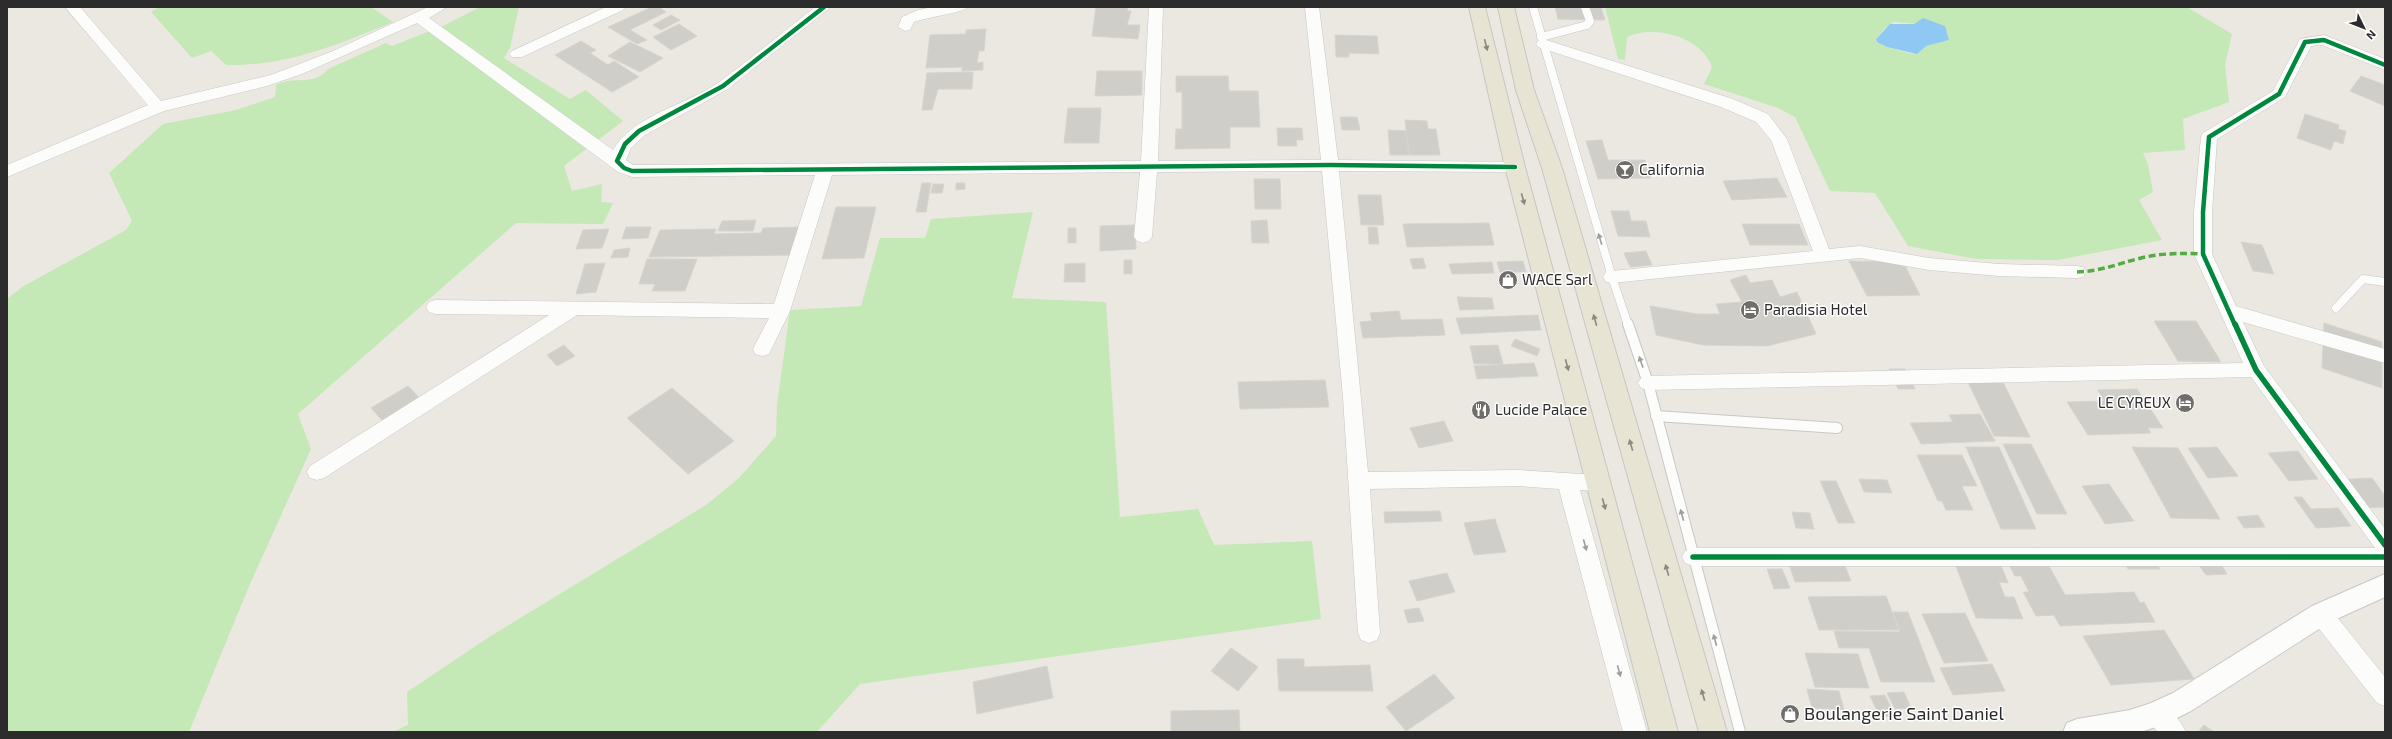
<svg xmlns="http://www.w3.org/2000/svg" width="2392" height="739" viewBox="0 0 2392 739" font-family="'Exo 2',sans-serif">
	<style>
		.green { fill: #c4e9b7; fill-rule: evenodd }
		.water { fill: #8fc8f2 }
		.building { fill: #d0cec8; stroke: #d6d4cd }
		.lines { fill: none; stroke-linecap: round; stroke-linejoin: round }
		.service-far1-casing { stroke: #c8c7c7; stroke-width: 9 }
		.service-casing { stroke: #c8c7c7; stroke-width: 12 }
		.minor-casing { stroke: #c8c7c7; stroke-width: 1 }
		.secondary-casing { stroke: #c8c7c7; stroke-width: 2 }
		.trunk-casing { stroke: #c6c5c2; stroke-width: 2 }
		.service-far1 { stroke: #fcfcfa; stroke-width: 8 }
		.service { stroke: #fcfcfa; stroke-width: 10 }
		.minor { fill: #fcfcfa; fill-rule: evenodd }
		.secondary { fill: #fcfcfa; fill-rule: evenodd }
		.trunk { fill: #e8e4d4; fill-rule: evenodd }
		.quiet { stroke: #54ab44; stroke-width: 3.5; stroke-dasharray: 7 3.5; stroke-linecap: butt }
		.cycleway-far1-casing { stroke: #fff; stroke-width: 6 }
		.cycleway-casing { stroke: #fff; stroke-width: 8 }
		.cycleway-far1 { stroke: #00873e; stroke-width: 4.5 }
		.cycleway { stroke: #00873e; stroke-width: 5.5 }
		.oneway { fill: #8a8880 }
		.oneway2 { fill: #9e9e9d }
		.labels { text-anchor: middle; stroke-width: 3; stroke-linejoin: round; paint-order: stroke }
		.poi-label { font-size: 15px; fill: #2c2c2c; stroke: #fff; text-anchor: start }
		.near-poi-label { font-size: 18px; fill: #2c2c2c; stroke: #fff; text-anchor: start }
	</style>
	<rect width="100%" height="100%" fill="#ebe8e1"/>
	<g class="green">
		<path d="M159,7H371L393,22C336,45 289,66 226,65L211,51L192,58L151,12Z"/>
		<path d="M480,7H519L510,48L504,58L570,99L586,90L623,121L564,166L572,191L602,184L601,202L613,203L603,224L516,223L298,414L311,449L250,584L189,732H7V299L22,287L126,230L132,221L109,173L163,124L236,110L275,97L276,85C294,75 314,87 328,69L386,43L392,46L445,25Z"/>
		<path d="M1605,7H2187L2232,34L2225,65L2229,102L2183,119L2185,150L2143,153L2148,164L2153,192L2139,200L2162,240L2058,260L1976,259L1908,246L1875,193L1830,191L1795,117L1778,108L1704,84L1712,67C1702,37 1654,24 1627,37L1625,60L1618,59ZM1894,22L1945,26L1949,40L1926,46L1913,54L1887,47L1877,42L1876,38L1885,28Z"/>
		<polygon points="1033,212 1012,298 1106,302 1120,517 1198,509 1214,545 1312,541 1321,619 860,684 817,732 392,732 408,725 407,692 489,637 706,505 739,478 776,436 777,405 790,310 861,306 880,238 925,238 931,219"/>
	</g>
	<polygon class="water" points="1923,18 1945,26 1949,40 1926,46 1917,54 1887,47 1877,42 1876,39 1890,24 1914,24"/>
	<g class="building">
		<polygon points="652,7 659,7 666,12 630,30 647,40 637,44 608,27"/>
		<polygon points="1096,7 1128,7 1127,11 1131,11 1127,25 1140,25 1138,39 1092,36"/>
		<polygon points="1555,7 1601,7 1605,20 1558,19"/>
		<polygon points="671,15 680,20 661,30 653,25"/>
		<polygon points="679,24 697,36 671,50 653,37"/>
		<polygon points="986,29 984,51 979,51 977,63 983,62 983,70 962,71 962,67 926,68 930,35 966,34 966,30"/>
		<polygon points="1335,35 1377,36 1379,54 1349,53 1349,57 1336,57"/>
		<polygon points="581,41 596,50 590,53 608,65 614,61 639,77 612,92 555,55"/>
		<polygon points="630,42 663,58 640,72 608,56"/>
		<polygon points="1097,71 1142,71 1142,95 1095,96"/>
		<polygon points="973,72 972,89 938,89 932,110 922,110 927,73"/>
		<polygon points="1176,76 1228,76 1229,91 1258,91 1260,127 1230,127 1230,148 1175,149 1176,129 1182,129 1182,92 1176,92"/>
		<polygon points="2361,76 2385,85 2385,106 2350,91"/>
		<polygon points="1068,108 1101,108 1099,143 1064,143"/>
		<polygon points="2305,114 2339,125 2338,129 2346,131 2343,144 2334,141 2331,150 2297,138"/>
		<polygon points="1340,117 1357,117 1360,130 1342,130"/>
		<polygon points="1405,120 1427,121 1428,129 1436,129 1440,155 1409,155"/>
		<polygon points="1277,128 1302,128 1303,140 1296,140 1297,146 1278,146"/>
		<polygon points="1388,130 1406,131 1409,155 1390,155"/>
		<polygon points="1602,140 1608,160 1645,160 1651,178 1598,179 1586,141"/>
		<polygon points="1777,178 1787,197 1732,200 1723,181"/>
		<polygon points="1254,179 1280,179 1281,209 1255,209"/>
		<polygon points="922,183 931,183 926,212 916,212"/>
		<polygon points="956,183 965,183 965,189 956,190"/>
		<polygon points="933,184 944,184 942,193 931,193"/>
		<polygon points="1358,195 1381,195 1384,225 1361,225"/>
		<polygon points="836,207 876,207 864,258 822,259"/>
		<polygon points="1611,211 1629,211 1631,221 1646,221 1650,237 1618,236"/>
		<polygon points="756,220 753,231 718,231 722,221"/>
		<polygon points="1267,220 1269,243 1252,243 1251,221"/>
		<polygon points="1489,223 1494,245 1407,247 1403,224"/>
		<polygon points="1742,224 1799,224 1808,245 1750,245"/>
		<polygon points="1135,225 1136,249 1100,251 1100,226"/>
		<polygon points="626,227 651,227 648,238 622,239"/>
		<polygon points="802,227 795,255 649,257 660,230 716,229 714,234 761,233 763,228"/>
		<polygon points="1368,227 1377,227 1379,244 1369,244"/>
		<rect x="1068" y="228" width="8" height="15"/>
		<polygon points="609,229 602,248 576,249 583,230"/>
		<polygon points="2241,242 2262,245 2274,274 2253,271"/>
		<polygon points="630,248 628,257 611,258 614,250"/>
		<polygon points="1646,251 1652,265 1630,267 1624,253"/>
		<polygon points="1423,258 1426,268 1413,269 1410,259"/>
		<polygon points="647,259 697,259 685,291 652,291 655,284 639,284"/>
		<rect x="1124" y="260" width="8" height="14"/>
		<polygon points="1523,261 1526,272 1500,272 1497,262"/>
		<polygon points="1849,261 1903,262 1920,295 1867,296"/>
		<polygon points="1492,262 1494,273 1452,274 1449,264"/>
		<polygon points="605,263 596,292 576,294 585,264"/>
		<polygon points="1085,263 1085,282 1064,282 1065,264"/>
		<polygon points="1746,275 1750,283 1772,280 1780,297 1797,292 1816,334 1767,346 1703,345 1656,335 1650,306 1697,314 1720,314 1716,304 1742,302 1730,280"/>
		<polygon points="1457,297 1492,298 1494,309 1460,310"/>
		<polygon points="1399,311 1401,320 1442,319 1445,335 1363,338 1360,322 1372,321 1370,313"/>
		<polygon points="1538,315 1541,330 1461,334 1456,318"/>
		<polygon points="2154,321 2196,321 2221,362 2178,361"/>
		<polygon points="2324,323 2382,342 2382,388 2322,368"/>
		<polygon points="1515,339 1540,349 1537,356 1511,346"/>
		<polygon points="564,345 575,356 557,366 547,355"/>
		<polygon points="1498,345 1503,364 1474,364 1470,346"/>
		<polygon points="1534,363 1538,376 1477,379 1474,366"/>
		<polygon points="1889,369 1905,369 1915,389 1898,389"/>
		<polygon points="1965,376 2000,376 2030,437 1994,436"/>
		<polygon points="1325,380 1329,407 1240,409 1238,382"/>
		<polygon points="408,386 426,405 391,430 371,408"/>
		<polygon points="672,388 734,441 688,474 627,418"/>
		<polygon points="2137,389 2163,428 2148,428 2151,433 2088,435 2067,402 2104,401 2098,390"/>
		<polygon points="1980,414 1995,441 1921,444 1910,423 1953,422 1949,415"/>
		<polygon points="1444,421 1453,441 1419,448 1410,428"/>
		<polygon points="2003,444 2031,444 2067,514 2037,514"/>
		<polygon points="1966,447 1999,447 2036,529 2001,529"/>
		<polygon points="2132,447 2178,448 2220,519 2171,518"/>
		<polygon points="2217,447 2238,476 2208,478 2188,448"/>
		<polygon points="2298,451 2318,479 2289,481 2268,453"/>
		<polygon points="1917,455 1962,455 1977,486 1962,486 1973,510 1946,510 1942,501 1938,501"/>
		<polygon points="2372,478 2385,496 2385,507 2351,508 2330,480"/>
		<polygon points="1859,479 1887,480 1892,493 1864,492"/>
		<polygon points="1820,481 1836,481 1855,523 1838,523"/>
		<polygon points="2109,484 2134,521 2105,524 2082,486"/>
		<polygon points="2294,497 2302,497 2311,509 2338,508 2351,526 2316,528"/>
		<polygon points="1440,511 1442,521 1385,523 1384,512"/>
		<polygon points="1792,512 1810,513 1814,529 1796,528"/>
		<polygon points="2258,515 2265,527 2244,528 2237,517"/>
		<polygon points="1495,519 1506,552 1474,555 1464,523"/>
		<polygon points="2039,548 2065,595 2134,592 2140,603 2144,602 2155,622 2060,626 2054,615 2036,616 2023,592 2029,592 2021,576 2015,576 2001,550"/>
		<polygon points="1839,551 1851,581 1795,582 1785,552"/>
		<polygon points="2120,554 2152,554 2160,569 2128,569"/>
		<polygon points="1952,556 1998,558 2008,583 1999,582 2005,597 2014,597 2023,619 1976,618"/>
		<polygon points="2217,558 2227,574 2206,575 2195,560"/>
		<polygon points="1767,569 1782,569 1790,588 1774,589"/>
		<polygon points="1447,573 1455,592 1417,601 1409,581"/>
		<polygon points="1886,596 1899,630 1819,630 1808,597"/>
		<polygon points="1419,608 1424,621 1408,623 1404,610"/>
		<polygon points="1893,612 1908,612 1935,682 1881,682 1869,648 1839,648 1834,631 1900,632"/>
		<polygon points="1965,613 1988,661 1944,663 1922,614"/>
		<polygon points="2164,630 2194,679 2111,685 2083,636"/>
		<polygon points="1231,648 1258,667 1238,691 1211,671"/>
		<polygon points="1805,653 1858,654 1869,688 1815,687"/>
		<polygon points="1277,659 1304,659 1304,667 1370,665 1373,691 1279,691"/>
		<polygon points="1992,664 2005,691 1953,695 1940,668"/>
		<polygon points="1047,666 1053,698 977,714 973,682"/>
		<polygon points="1434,674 1455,698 1406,731 1386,707"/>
		<polygon points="1807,689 1839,691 1844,710 1812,708"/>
		<polygon points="1904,692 1911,708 1895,709 1887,693"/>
		<polygon points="1885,695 1895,716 1880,717 1870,696"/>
		<polygon points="1239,710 1240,732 1171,732 1171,711"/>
		<polygon points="2204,725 2214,732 2199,731"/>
	</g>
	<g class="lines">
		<g class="service-far1-casing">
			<g id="service-far1">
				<polyline points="1533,7 1612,277 1628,325"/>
				<polyline points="1541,37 1587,25 1590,21 1585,7"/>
				<polyline points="2336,308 2363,279 2385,282"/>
			</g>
		</g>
		<g class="service-casing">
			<g id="service">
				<polyline points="1628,324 1648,383 1740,732"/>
				<polyline points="1656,416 1837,428"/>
			</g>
		</g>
		<g class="minor-casing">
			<g id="minor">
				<path d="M65,7H80L161,101L271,75L333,51L428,7H447L429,18L613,150C633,115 687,105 719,82C752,58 783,32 815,7H831L728,89L645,135L631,148L626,160L633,165L1141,161L1149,7H1163L1158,161L1321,160L1305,7H1319L1338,160L1515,162L1521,163L1523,167L1521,171L1515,172L1339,171L1368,472L1518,470L1598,475L1605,477L1608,483L1605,489L1598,491L1580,490L1647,732H1623L1559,489L1518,486L1370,489L1380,633L1377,640L1369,643L1361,640L1358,633L1343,397L1322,171L1157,172L1152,237L1149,241L1143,243L1137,241L1134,237L1140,172L832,175L790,311L769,354L762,356L755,354L753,349L769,318L577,315L324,478L317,480L310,478L307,472L310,466L549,315L435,314L429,312L426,307L429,302L435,300L774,304L815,175L632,177L618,172L417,23L302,74L267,86L164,111L7,177V165L148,105Z"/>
				<polygon points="606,7 625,7 623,10 522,57 512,57 509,54 512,51"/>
				<path d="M933,7H968C965,12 924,18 914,22L910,30L905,31L898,27L902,17L918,10Z"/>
				<polygon points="2324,35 2385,59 2385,70 2322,45 2311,46 2285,97 2217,139 2212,212 2212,254 2236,306 2385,349 2385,363 2243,322 2264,366 2385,529 2385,566 1693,566 1685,563 1682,557 1685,551 1693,548 2375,548 2251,377 1648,390 1641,388 1638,383 1641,378 1648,376 2243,363 2194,254 2194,212 2201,137 2203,133 2273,91 2300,39"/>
				<polygon points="1543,39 1733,99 1768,114 1787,139 1829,249 1860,246 1929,258 1999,264 2077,266 2083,267 2086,272 2083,277 2077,278 1999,276 1929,270 1860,258 1612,283 1606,282 1603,277 1606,272 1612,271 1813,251 1771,140 1756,122 1721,107 1538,47 1536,44 1538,41"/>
				<polygon points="2321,604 2329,607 2385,677 2385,706 2377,703 2313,621 2310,614 2313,607"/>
				<path d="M2157,703C2170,708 2180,720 2186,732H2158L2149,722L2145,714L2149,706Z"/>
			</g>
		</g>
		<g class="secondary-casing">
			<polygon id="secondary" points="2385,574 2385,597 2330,622 2191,711 2167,723 2141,732 2063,732 2067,723 2077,719 2130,710 2151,703 2173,693 2312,606"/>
		</g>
		<g class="trunk-casing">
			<g id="trunk">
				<polygon points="1469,7 1485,7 1525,167 1678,732 1650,732 1505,167"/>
				<polygon points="1498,7 1514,7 1534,90 1562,168 1727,732 1699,732 1542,168 1516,90"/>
			</g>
		</g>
		<use href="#service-far1" class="service-far1"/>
		<use href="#service" class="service"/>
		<use href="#minor" class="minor"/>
		<use href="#secondary" class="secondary"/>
		<use href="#trunk" class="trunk"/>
		<path class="quiet" d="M2077,272C2102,271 2117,264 2141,258C2161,253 2183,253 2203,254"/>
		<g class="cycleway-far1-casing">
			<g id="cycleway-far1">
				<polyline points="824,7 723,86 639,131 625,144 617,161 624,168 632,171 1331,165 1515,167"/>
				<polyline points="2235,325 2203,254 2203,212 2209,137 2279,94 2305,42 2324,40 2385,65"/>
			</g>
		</g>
		<g class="cycleway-casing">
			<g id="cycleway">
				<polyline points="2235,324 2256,370 2385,545"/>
				<polyline points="1693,557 2385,557"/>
			</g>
		</g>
		<use href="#cycleway-far1" class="cycleway-far1"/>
		<use href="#cycleway" class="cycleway"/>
	</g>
	<defs><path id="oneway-solid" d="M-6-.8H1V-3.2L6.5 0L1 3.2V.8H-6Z"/></defs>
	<g class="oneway">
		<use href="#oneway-solid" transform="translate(1486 45) rotate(76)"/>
		<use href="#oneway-solid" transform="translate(1523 199) rotate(75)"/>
		<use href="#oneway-solid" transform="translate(1595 320) rotate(-106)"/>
		<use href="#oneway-solid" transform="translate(1567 365) rotate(75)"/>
		<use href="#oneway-solid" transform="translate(1631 445) rotate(-106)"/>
		<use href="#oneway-solid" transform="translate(1604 504) rotate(75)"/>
		<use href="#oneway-solid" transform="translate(1667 570) rotate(-106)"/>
		<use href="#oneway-solid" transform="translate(1703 695) rotate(-106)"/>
	</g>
	<g class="oneway2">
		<use href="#oneway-solid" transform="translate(1600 239) rotate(-107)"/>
		<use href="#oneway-solid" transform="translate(1641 362) rotate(-109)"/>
		<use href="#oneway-solid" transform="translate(1682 515) rotate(-105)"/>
		<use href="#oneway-solid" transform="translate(1585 545) rotate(75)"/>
		<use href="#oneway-solid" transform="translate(1715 640) rotate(-105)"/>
		<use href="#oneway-solid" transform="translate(1619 671) rotate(75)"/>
	</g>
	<defs>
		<g id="bar-disc" transform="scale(1)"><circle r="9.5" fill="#6f6e6b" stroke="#fff"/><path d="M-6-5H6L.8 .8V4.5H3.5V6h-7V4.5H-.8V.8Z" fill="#fff"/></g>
		<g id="shop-disc" transform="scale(1)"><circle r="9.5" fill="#6f6e6b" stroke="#fff"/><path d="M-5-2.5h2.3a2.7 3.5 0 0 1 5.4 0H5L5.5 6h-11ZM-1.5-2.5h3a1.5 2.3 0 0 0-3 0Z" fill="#fff"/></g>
		<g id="hotel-disc" transform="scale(1)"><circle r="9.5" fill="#6f6e6b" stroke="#fff"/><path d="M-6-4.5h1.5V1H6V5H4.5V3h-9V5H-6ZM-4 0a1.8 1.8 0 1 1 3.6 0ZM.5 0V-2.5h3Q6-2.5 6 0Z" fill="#fff"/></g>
		<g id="restaurant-disc" transform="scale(1)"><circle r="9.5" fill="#6f6e6b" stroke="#fff"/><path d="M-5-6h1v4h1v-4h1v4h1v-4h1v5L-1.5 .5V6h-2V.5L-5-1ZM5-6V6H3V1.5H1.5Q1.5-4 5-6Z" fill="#fff"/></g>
	</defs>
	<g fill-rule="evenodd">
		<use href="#bar-disc" x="1625" y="170"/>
		<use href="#shop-disc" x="1508" y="280"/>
		<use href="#hotel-disc" x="1750" y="310"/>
		<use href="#hotel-disc" x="2185" y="403"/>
		<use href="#restaurant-disc" x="1481" y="410"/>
		<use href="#shop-disc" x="1790" y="714"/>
	</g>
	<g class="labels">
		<g class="poi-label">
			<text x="1639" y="175">California</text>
			<text x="1522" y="285">WACE Sarl</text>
			<text x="1764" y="315">Paradisia Hotel</text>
			<text x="2171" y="408" text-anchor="end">LE CYREUX</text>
			<text x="1495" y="415">Lucide Palace</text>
		</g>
		<g class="near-poi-label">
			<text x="1804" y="720">Boulangerie Saint Daniel</text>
		</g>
	</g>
	<rect width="2392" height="739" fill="none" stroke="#2c2c2c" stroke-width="16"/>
	<g transform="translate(2364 28) rotate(133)" stroke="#ffffff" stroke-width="3" paint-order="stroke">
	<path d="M0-3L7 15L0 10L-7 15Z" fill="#2c2c2c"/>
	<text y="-6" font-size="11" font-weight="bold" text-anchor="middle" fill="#2c2c2c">N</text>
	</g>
</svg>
